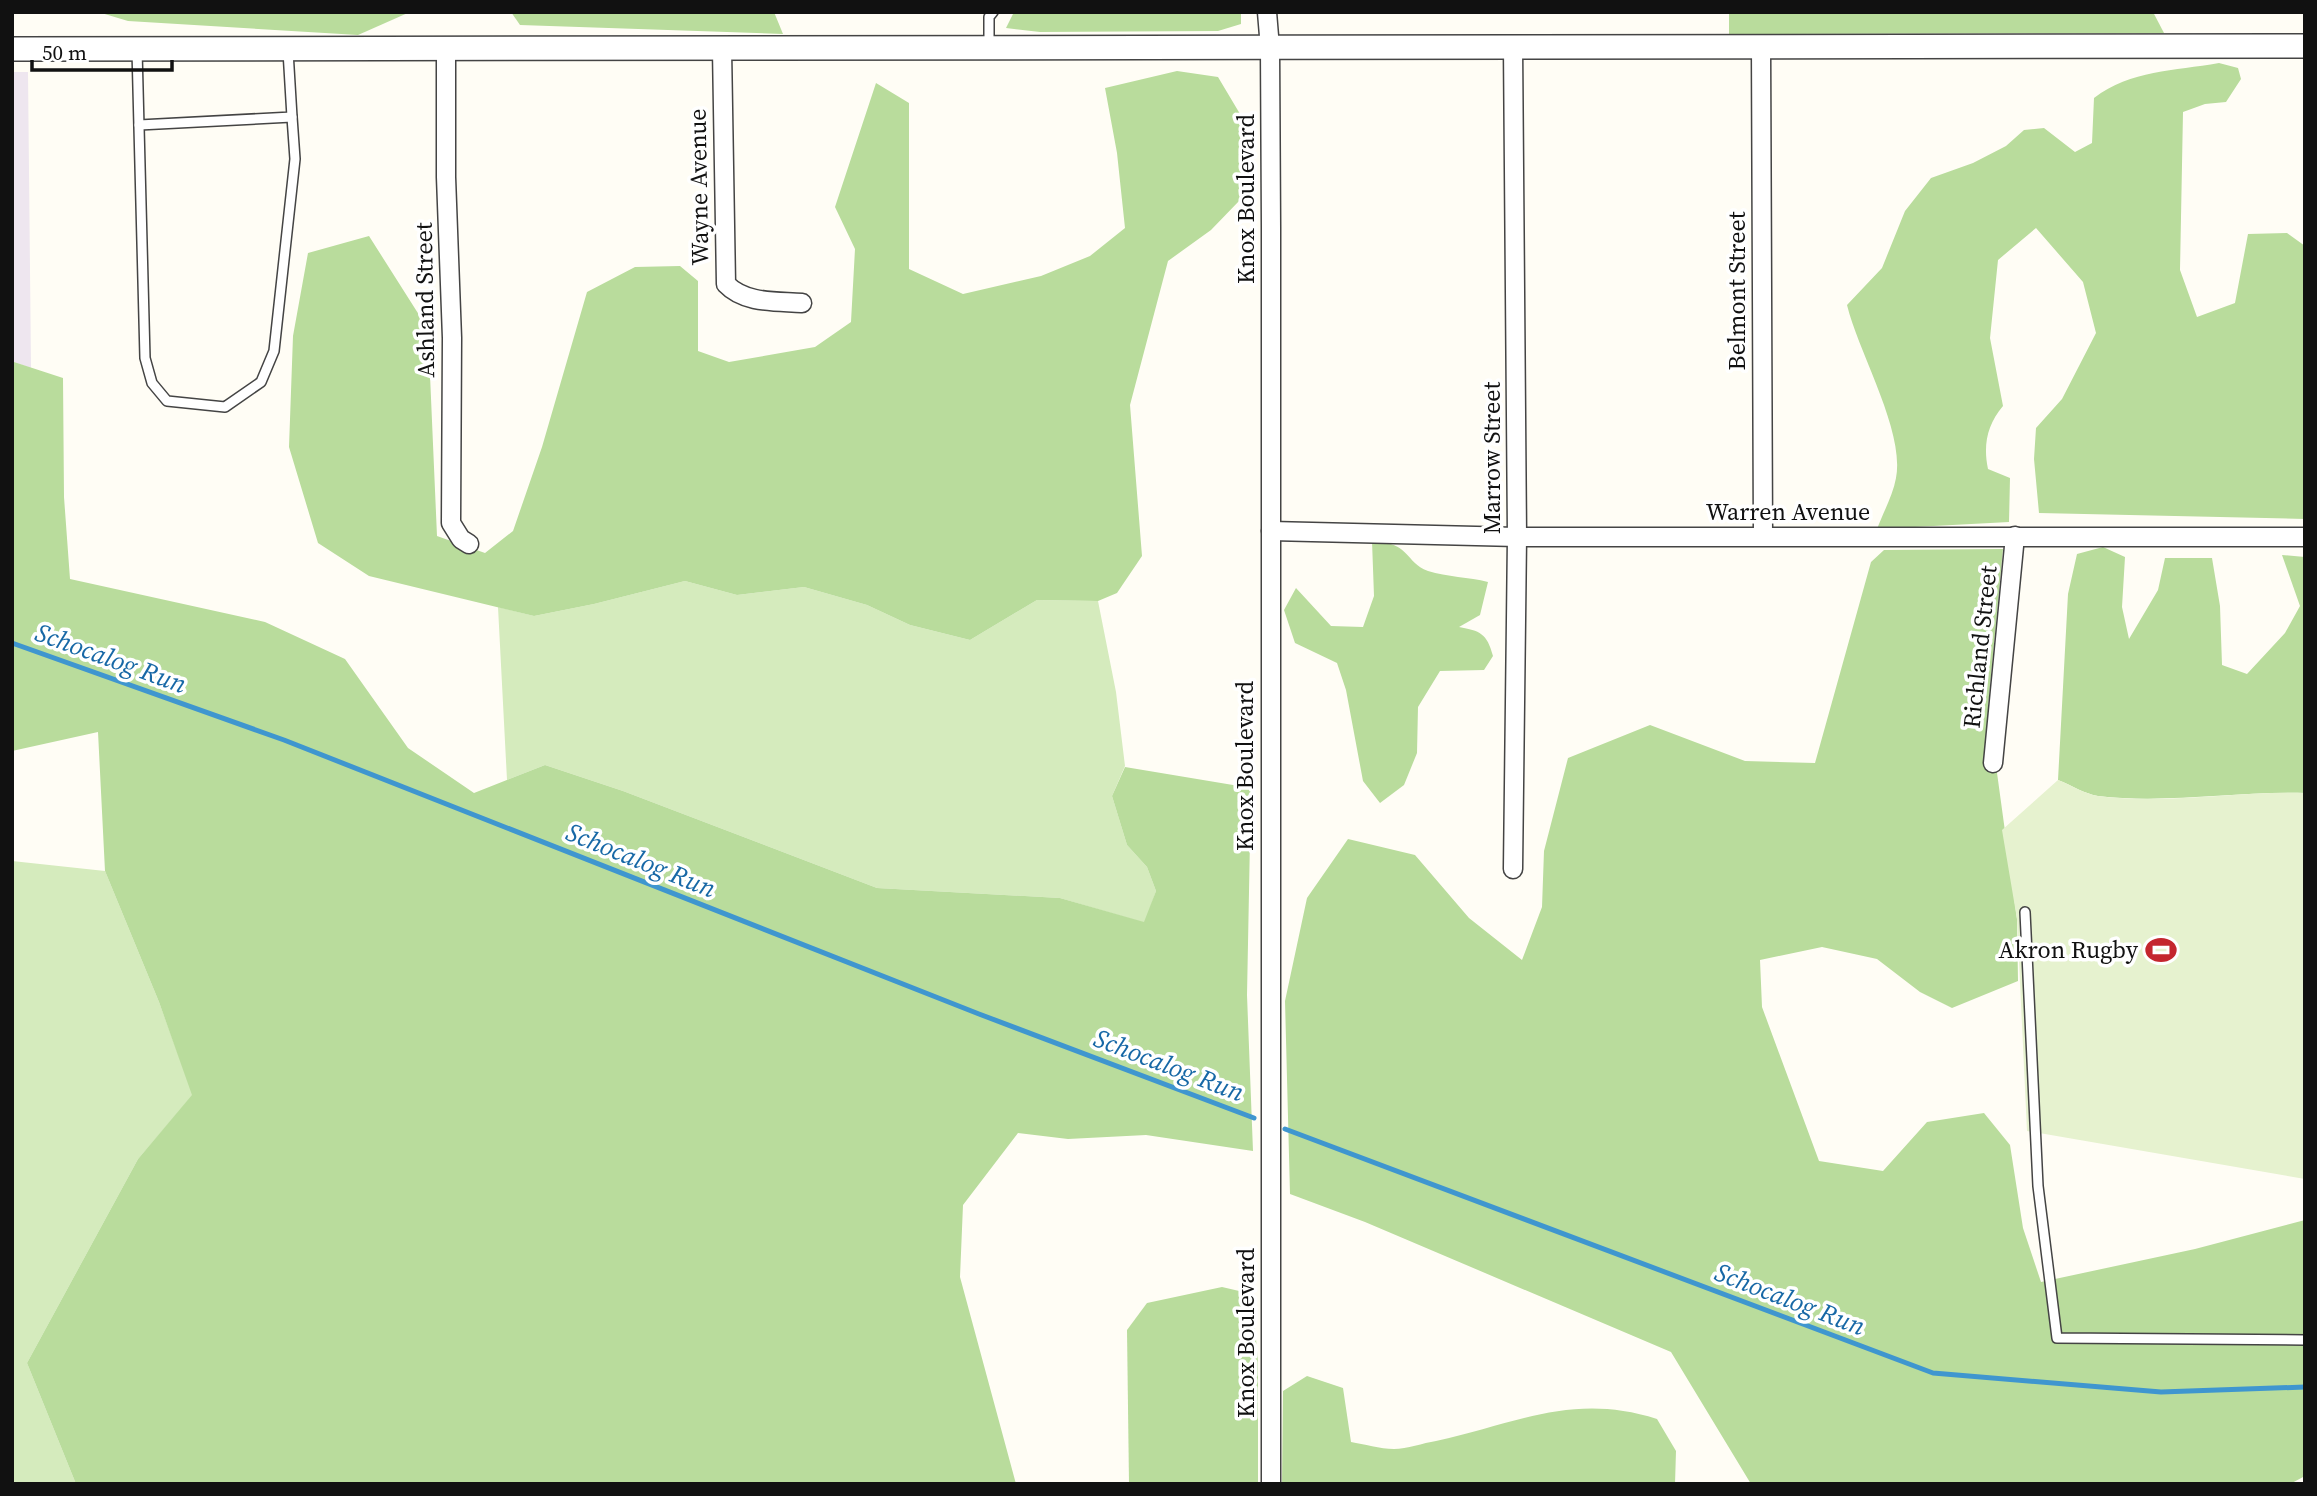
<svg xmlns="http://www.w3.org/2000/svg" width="2317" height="1496" viewBox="0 0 2317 1496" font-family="'Source Serif 4',serif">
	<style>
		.industrial { fill: #eee6ef }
		.green { fill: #d5ebbd }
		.forest { fill: #b9dc9c }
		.pitch { fill: #e6f2cf }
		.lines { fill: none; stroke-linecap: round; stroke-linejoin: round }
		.stream { stroke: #3f96cf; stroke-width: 5 }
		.service-casing { stroke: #444; stroke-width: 12 }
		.minor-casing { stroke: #444; stroke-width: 21 }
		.tertiary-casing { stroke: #444; stroke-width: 26 }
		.service { stroke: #fff; stroke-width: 9 }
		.minor { stroke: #fff; stroke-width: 18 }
		.tertiary { stroke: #fff; stroke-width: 23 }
		.labels { text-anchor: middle; stroke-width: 7; stroke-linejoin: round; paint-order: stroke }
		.street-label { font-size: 24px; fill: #111; stroke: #fff }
		.poi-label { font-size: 24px; fill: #111; stroke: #fff; text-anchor: end }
		.water-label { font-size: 26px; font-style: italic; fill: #1768a6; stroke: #fff }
	</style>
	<rect width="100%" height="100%" fill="#fffdf5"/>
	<polygon class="industrial" points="12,72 28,72 31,368 14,362 12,367"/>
	<g class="green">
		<polygon points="685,581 737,595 804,587 867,605 910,625 970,640 1037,600 1098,601 1116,692 1125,766 1112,796 1127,845 1147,867 1156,891 1145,923 1060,898 877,888 623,791 545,765 507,780 498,607 534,616 594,604"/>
		<polygon points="12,861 105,871 159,1002 193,1095 138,1159 27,1363 76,1484 12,1484"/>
	</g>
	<g class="forest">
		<polygon points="98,12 410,12 358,35 128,21"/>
		<polygon points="511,12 774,12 783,34 520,25"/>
		<polygon points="1014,12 1241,12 1241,24 1218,31 1040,32 1006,28"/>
		<polygon points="1729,12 2153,12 2164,33 1729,34"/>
		<path d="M2219,63L2238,68L2241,79L2226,102L2205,104L2183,112L2180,270L2197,317L2235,303L2248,234L2287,233L2305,246V519L2039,513L2034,459L2036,428L2062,399L2096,333L2083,282L2036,228L1998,260L1990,338L2003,406C1987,425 1983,445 1988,469L2010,478L2009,522L1877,529C1883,513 1893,495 1896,478C1905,431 1859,354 1847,305L1882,268L1905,211L1931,178L1973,163L2006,146L2024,130L2044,128L2075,152L2092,143L2094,98C2131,70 2174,71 2219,63Z"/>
		<polygon points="1177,71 1218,77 1246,124 1240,200 1211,230 1168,261 1130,405 1142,556 1117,593 1098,601 1037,600 970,640 910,625 867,605 804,587 737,595 685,581 594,604 534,616 369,576 318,543 289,447 293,336 308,253 369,236 428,329 437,536 485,553 513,531 542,447 587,292 635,267 680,266 698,281 698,351 729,362 815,347 851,322 855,249 835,207 876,83 909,103 909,269 963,294 1041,276 1090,256 1125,228 1117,153 1105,88"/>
		<polygon points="14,362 63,378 64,497 70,579 265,622 345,659 408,748 474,793 545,765 623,791 877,888 1060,898 1144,922 1156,891 1147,867 1127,845 1112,796 1125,767 1251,788 1247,995 1253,1151 1146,1135 1068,1139 1018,1133 963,1205 960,1277 1016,1484 76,1484 27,1363 138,1159 192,1095 159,1002 105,871 98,732 12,751"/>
		<path d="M1372,541C1412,543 1404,562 1428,571C1447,577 1469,577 1488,582L1480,615L1459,627C1480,631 1487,633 1493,656L1484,670L1440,671L1418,707L1417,753L1404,785L1380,803L1363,781L1346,690L1337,663L1295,643L1284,610L1296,588L1331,626L1363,627L1374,596Z"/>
		<path d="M2103,547L2125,557L2122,607L2129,639L2158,590L2165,558H2212L2220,606L2222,665L2247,674L2285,633L2300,606L2282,555L2305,557V793C2237,791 2166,804 2098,796C2085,794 2071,785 2058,780L2068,594L2077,554Z"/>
		<polygon points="2003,549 1988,707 2017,919 2018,981 1952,1008 1920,992 1877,959 1822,947 1760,960 1762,1007 1819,1161 1883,1171 1927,1122 1984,1113 2010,1145 2023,1228 2041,1282 2195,1249 2305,1220 2305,1476 2290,1484 1751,1484 1671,1352 1365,1222 1290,1194 1285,1001 1307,898 1348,839 1415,855 1469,918 1522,960 1542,907 1544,851 1568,758 1650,725 1745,761 1815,763 1871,562 1884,550"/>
		<polygon points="1222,1287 1252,1294 1258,1362 1258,1484 1129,1484 1127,1330 1147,1303"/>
		<path d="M1307,1376L1343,1388L1351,1442C1364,1444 1380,1449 1394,1449C1407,1449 1423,1443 1436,1441C1516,1424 1572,1392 1657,1419L1676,1451L1675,1484H1282L1283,1391Z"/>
	</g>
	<path class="pitch" d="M2058,780C2071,785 2085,794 2098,796C2166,805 2237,791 2305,793V1179L2027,1131L2017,919L2002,830Z"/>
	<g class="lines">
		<g class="stream">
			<polyline points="12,643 284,740 979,1014 1254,1118"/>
			<polyline points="1285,1129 1933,1373 2161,1392 2305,1387"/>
		</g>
		<g class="service-casing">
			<g id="service">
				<polyline points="989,47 989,17 993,12"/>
				<polyline points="137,50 145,358 152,383 167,401 225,407 261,382 274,351 295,159 292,117"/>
				<polyline points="139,125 292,117 288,51"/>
				<polyline points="2025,912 2038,1186 2057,1338 2305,1340"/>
			</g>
		</g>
		<g class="minor-casing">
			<g id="minor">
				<polyline points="1267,12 1270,48 1271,228 1271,1484"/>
				<polyline points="1761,45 1763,536"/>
				<polyline points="446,48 446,177 452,338 451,523 461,539 469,544"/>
				<path d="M722,49L726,284C745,304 777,301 802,303"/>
				<polyline points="1271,531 1517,537 2305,537"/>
				<polyline points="1993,763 2015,536"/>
				<polyline points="1513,869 1517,537 1513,46"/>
			</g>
		</g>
		<g class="tertiary-casing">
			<polyline id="tertiary" points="12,49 2305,46"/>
		</g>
		<use href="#service" class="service"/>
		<use href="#minor" class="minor"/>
		<use href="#tertiary" class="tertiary"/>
	</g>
	<defs>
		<g id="stadium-bare" transform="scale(2.415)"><path d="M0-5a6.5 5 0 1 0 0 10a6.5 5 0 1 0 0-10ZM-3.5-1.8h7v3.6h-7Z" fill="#c4262e" stroke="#fff" stroke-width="2.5" paint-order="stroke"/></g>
	</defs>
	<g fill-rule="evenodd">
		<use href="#stadium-bare" x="2161" y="950"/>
	</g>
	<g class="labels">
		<g class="street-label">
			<text transform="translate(699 187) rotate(-91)" y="8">Wayne Avenue</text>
			<text transform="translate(1246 199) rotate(-90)" y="8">Knox Boulevard</text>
			<text transform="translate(1737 291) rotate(-90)" y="8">Belmont Street</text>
			<text transform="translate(425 300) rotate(-91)" y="8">Ashland Street</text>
			<text transform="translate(1492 458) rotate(-90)" y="8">Marrow Street</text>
			<text x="1788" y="520">Warren Avenue</text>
			<text transform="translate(1980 647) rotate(-84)" y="8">Richland Street</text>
			<text transform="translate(1245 766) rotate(-90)" y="8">Knox Boulevard</text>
			<text transform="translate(1246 1333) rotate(-90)" y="8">Knox Boulevard</text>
		</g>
		<g class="poi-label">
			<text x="2138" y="958">Akron Rugby</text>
		</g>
		<g class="water-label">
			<text transform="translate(111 658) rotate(20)" y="9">Schocalog Run</text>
			<text transform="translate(641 860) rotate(22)" y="9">Schocalog Run</text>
			<text transform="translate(1169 1065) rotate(21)" y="9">Schocalog Run</text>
			<text transform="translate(1790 1299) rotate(21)" y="9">Schocalog Run</text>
		</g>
	</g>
	<rect width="2317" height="1496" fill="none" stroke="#111111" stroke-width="28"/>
	<path d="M32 60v10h140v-10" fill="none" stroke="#111111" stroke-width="3.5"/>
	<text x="42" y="60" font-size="21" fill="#111111" stroke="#ffffff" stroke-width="5" paint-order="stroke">50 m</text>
</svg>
